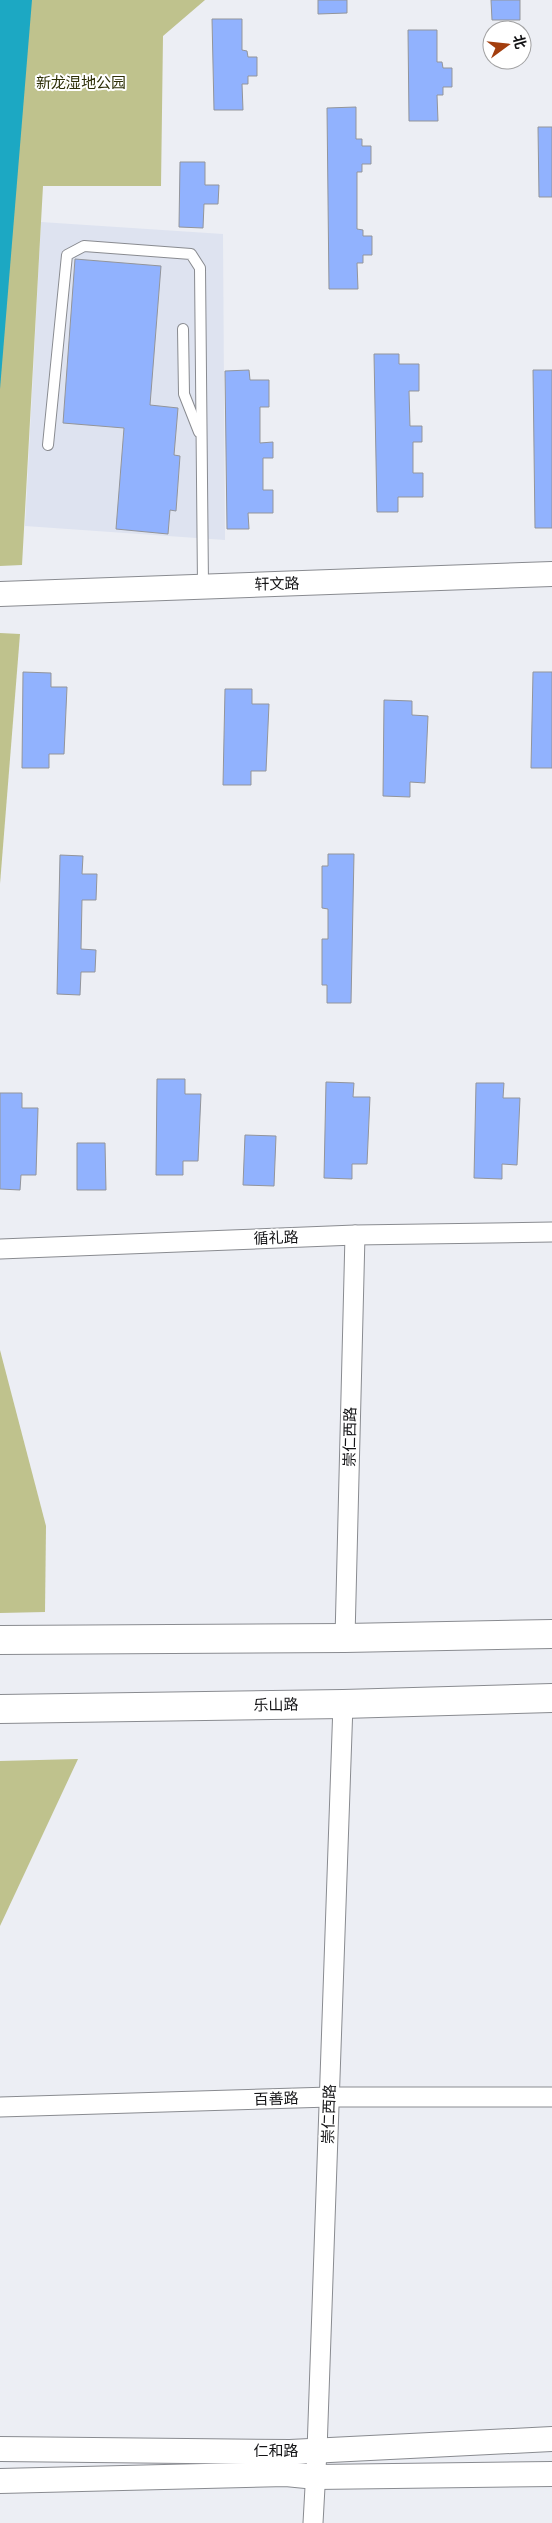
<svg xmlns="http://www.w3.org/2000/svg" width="552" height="2523" viewBox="0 0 552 2523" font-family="Quicksand,'Noto Sans SC',sans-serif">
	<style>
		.built { fill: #dee3f0 }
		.green { fill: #bfc28d }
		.water { fill: #1ca8c3 }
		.building { fill: #91b2fe; stroke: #93959a }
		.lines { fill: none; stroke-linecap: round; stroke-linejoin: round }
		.service-casing { stroke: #898b90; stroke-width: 12 }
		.minor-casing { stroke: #898b90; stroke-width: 21 }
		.tertiary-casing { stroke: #898b90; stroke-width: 26 }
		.secondary-casing { stroke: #898b90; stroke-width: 30 }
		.service { stroke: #fff; stroke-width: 10 }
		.minor { stroke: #fff; stroke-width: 19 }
		.tertiary { stroke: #fff; stroke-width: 24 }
		.secondary { stroke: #fff; stroke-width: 28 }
		.labels { text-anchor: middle; stroke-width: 4; stroke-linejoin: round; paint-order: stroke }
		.park-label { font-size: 15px; fill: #2d2f07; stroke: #fff }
		.street-label { font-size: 15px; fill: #141416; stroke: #fff }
	</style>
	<rect width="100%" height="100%" fill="#eceef4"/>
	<polygon class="built" points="41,222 223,234 225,540 25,526"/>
	<g class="green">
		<polygon points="0,0 205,0 163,36 161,186 43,186 22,565 0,566"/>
		<polygon points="0,633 20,634 0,884"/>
		<polygon points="0,1350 46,1526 45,1612 0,1613"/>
		<polygon points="78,1759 0,1926 0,1761"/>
	</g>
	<polygon class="water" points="0,0 32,0 0,389"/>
	<g class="building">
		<polygon points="318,0 347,0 347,13 318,14"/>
		<polygon points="491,0 520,0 520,20 492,20"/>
		<polygon points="212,19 242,19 242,50 247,51 248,57 257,57 257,76 248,76 248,84 242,84 243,110 214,110"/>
		<polygon points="408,30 437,30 437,62 442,62 443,68 452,68 452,87 443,87 443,95 437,95 438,121 409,121"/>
		<polygon points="356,107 356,139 362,139 362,146 371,146 371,164 362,164 362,172 357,172 357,229 363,230 363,236 372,236 372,255 363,255 363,263 357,263 358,289 329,289 327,108"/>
		<polygon points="538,127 552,127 552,197 539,197"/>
		<polygon points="180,162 205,162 205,185 219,185 218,204 204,204 203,228 179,227"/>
		<polygon points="75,259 161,266 150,405 178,408 174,455 180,456 176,511 170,510 168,534 116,529 124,428 63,423"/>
		<polygon points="374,354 399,354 399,364 419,364 419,391 409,391 410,426 422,426 422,442 413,442 413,473 423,473 423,497 398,497 398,512 377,512"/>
		<polygon points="249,370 250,380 269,380 269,407 260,407 260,443 273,442 273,458 263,458 263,490 273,490 273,513 248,513 249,529 227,529 225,371"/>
		<polygon points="533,370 552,370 552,528 535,528"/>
		<polygon points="23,672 51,673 51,687 67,687 64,754 49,754 49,768 22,768"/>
		<polygon points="533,672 552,672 552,768 531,768"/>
		<polygon points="225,689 252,689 252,704 269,704 266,771 251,771 251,785 223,785"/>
		<polygon points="384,700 412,701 412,715 428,716 425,783 410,782 410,797 383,796"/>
		<polygon points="328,854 354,854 351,1003 327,1003 327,985 322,985 322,939 328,939 328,909 322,908 322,866 328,866"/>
		<polygon points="60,855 83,856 82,874 97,874 96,900 82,900 81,949 96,950 95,972 81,972 80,995 57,994"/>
		<polygon points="157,1079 185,1079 185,1094 201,1094 198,1161 183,1161 183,1175 156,1175"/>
		<polygon points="326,1082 354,1083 353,1097 370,1097 367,1164 352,1164 352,1179 324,1178"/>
		<polygon points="476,1083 504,1083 503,1098 520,1098 517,1165 502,1164 502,1179 474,1178"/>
		<polygon points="0,1093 22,1093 22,1108 38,1108 36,1175 21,1175 20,1190 0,1189"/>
		<polygon points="245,1135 276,1136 274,1186 243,1185"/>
		<polygon points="77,1143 105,1143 106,1190 77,1190"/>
	</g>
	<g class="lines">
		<g class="service-casing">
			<g id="service">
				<polyline points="183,329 184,394 199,432"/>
				<polyline points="48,445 67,255 84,246 191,254 200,268 203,586"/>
			</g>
		</g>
		<g class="minor-casing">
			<g id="minor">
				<polyline points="0,1249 355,1235 552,1232"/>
				<polyline points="345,1638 355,1235"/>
				<polyline points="0,2107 330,2097 552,2097"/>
				<polyline points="313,2523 317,2451 343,1704"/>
			</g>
		</g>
		<g class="tertiary-casing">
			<g id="tertiary">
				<polyline points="0,594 552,574"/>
				<polyline points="0,2449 290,2452 552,2439"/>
				<polyline points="0,2481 286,2474 316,2477 552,2474"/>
			</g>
		</g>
		<g class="secondary-casing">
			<g id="secondary">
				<polyline points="0,1640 345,1638 552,1634"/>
				<polyline points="0,1709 343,1704 552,1698"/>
			</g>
		</g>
		<use href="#service" class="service"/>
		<use href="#minor" class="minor"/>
		<use href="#tertiary" class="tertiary"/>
		<use href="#secondary" class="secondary"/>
	</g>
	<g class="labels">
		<g class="park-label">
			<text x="81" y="88">新龙湿地公园</text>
		</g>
		<g class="street-label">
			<text transform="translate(277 584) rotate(-1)" y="5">轩文路</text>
			<text transform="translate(276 1238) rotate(-2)" y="5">循礼路</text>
			<text transform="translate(350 1437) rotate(-89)" y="5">崇仁西路</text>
			<text transform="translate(276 1705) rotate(-1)" y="5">乐山路</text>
			<text transform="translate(276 2099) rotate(-2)" y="5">百善路</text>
			<text transform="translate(329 2114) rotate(-88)" y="5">崇仁西路</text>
			<text x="276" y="2456">仁和路</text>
		</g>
	</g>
	<g transform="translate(507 45) rotate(75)"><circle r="24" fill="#ffffff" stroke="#a1a1a2"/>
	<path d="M0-4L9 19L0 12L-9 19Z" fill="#a33e0e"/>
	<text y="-8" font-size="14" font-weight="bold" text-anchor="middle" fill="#141416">北</text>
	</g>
</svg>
